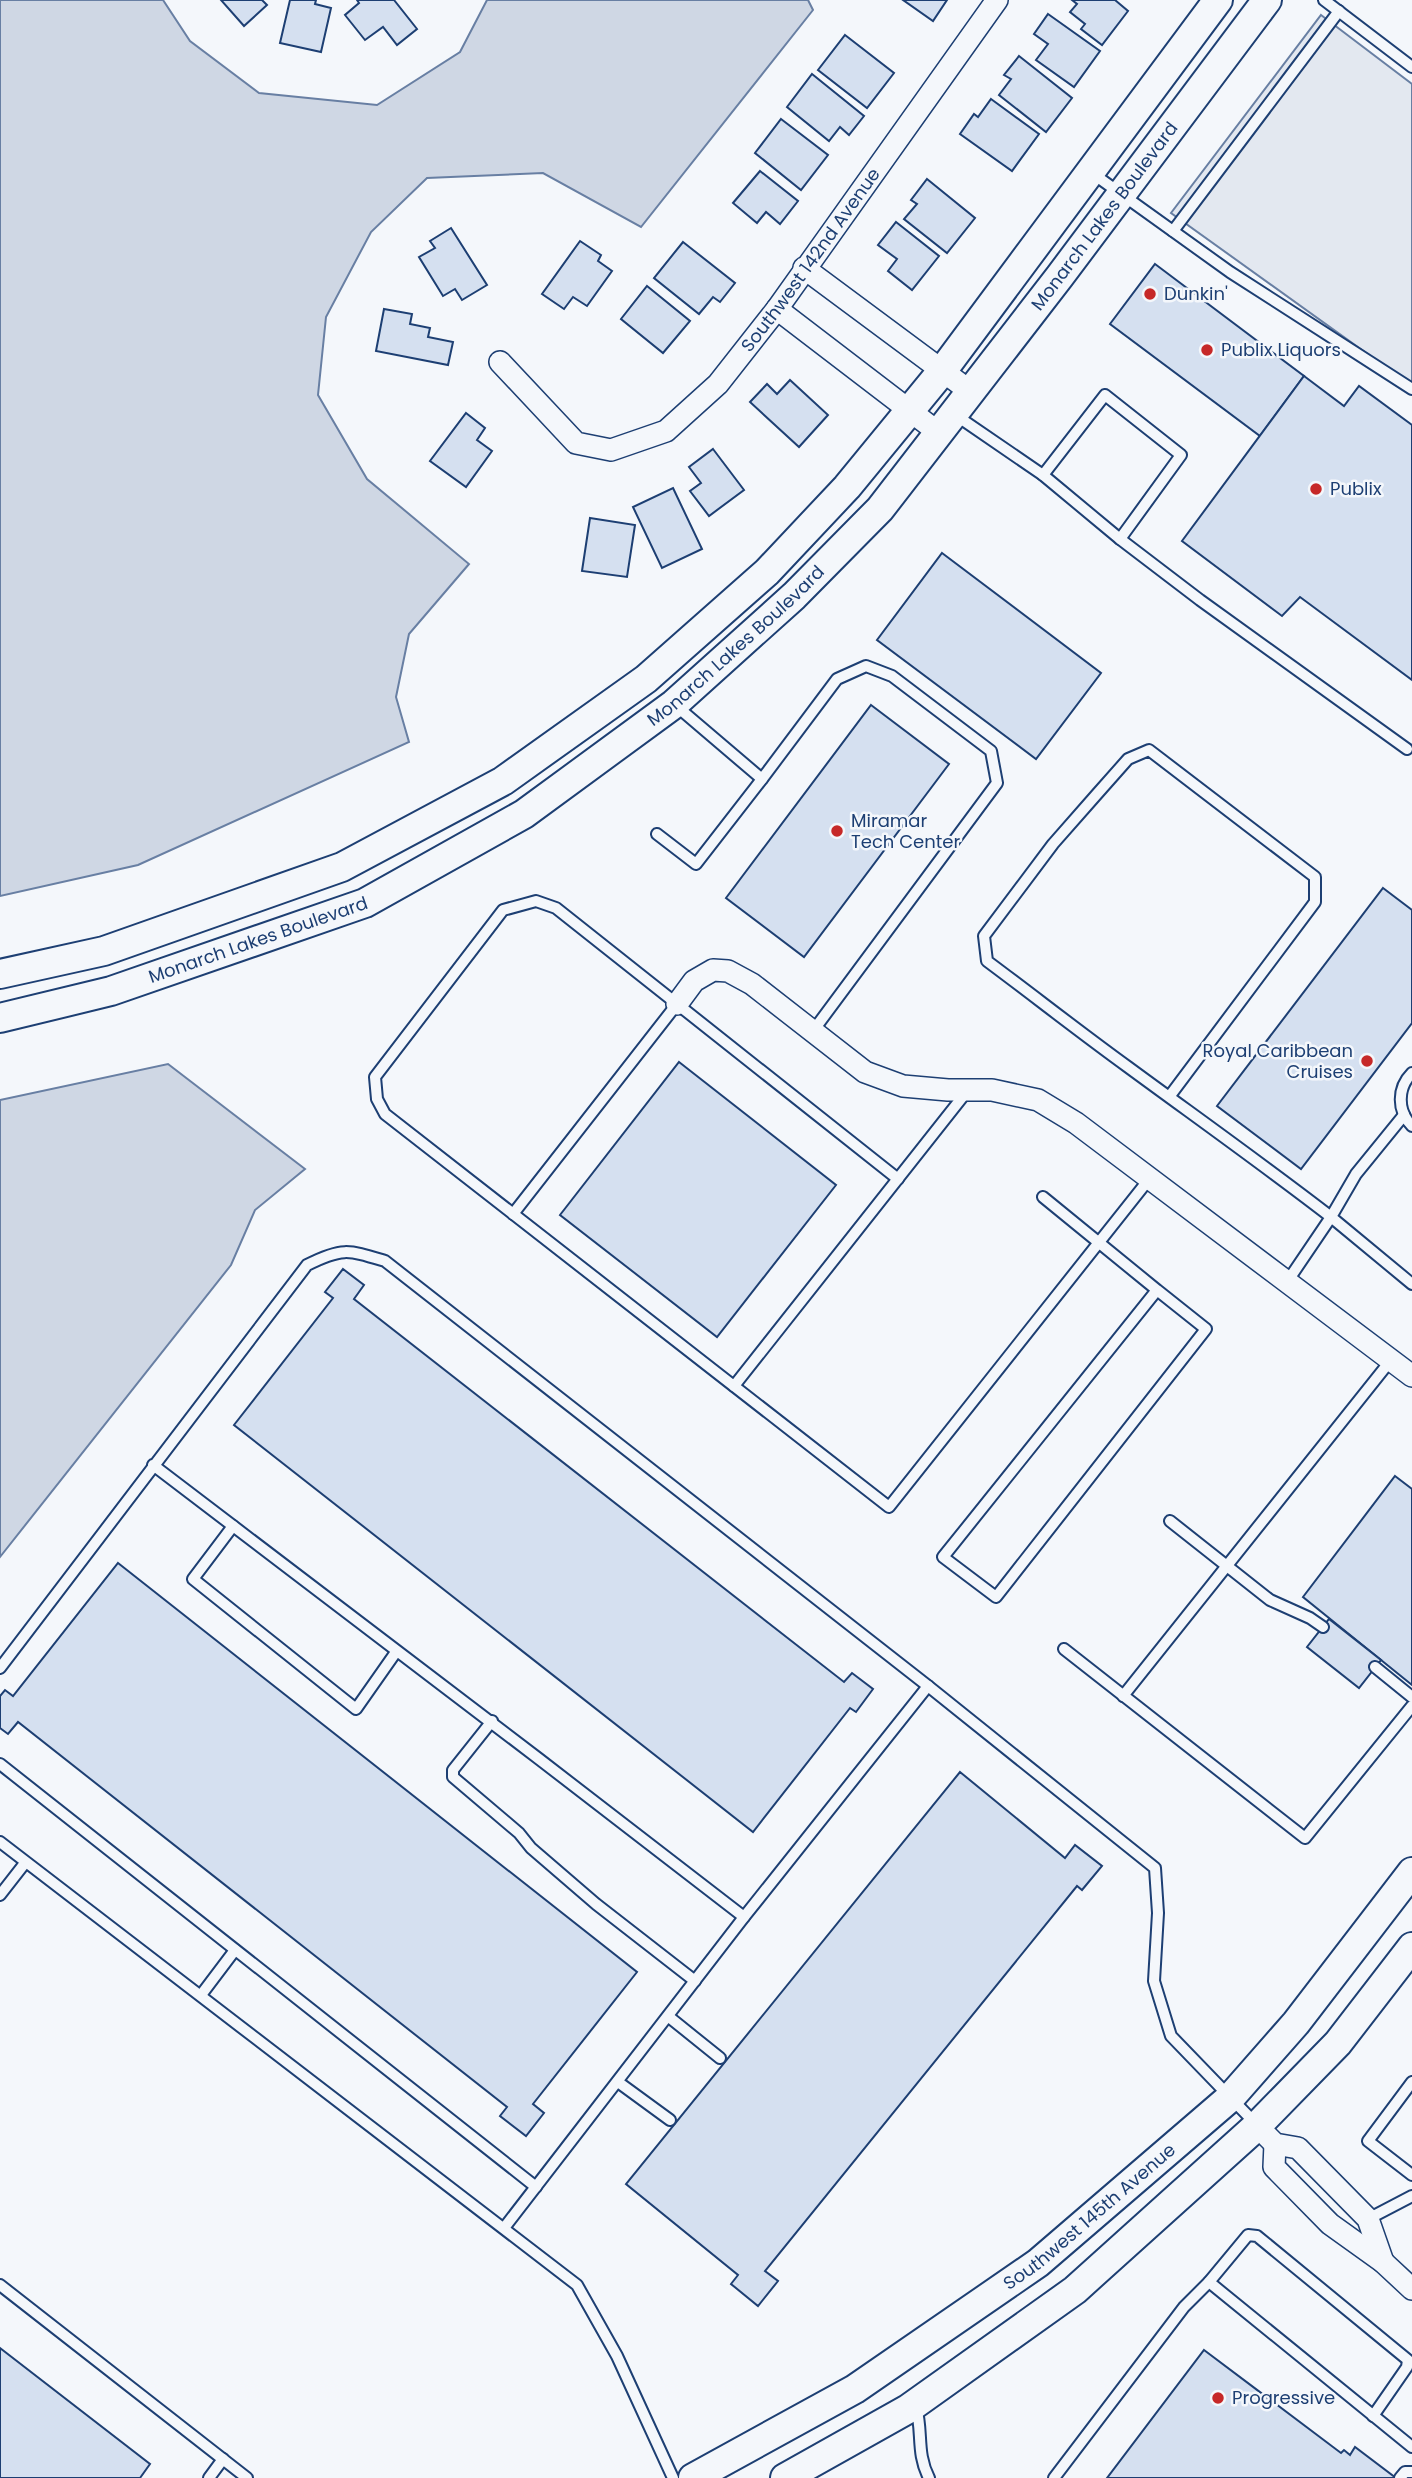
<svg xmlns="http://www.w3.org/2000/svg" width="1412" height="2478" viewBox="0 0 1412 2478" font-family="Poppins,sans-serif">
	<style>
		.parking { fill: #e3e8f0; stroke: #687fa3; stroke-width: 2 }
		.water { fill: #cfd7e4; stroke: #687fa3; stroke-width: 2 }
		.building { fill: #d5e0f0; stroke: #1d3f73; stroke-width: 2 }
		.lines { fill: none; stroke-linecap: round; stroke-linejoin: round }
		.lane-casing { stroke: #1d3f73; stroke-width: 14 }
		.street-casing { stroke: #1d3f73; stroke-width: 24 }
		.secondary-casing { stroke: #1d3f73; stroke-width: 32 }
		.lane { stroke: #f4f7fb; stroke-width: 10 }
		.street { stroke: #f4f7fb; stroke-width: 21 }
		.secondary { stroke: #f4f7fb; stroke-width: 28 }
		.poi-dot { fill: #c62828; stroke: #f4f7fb; stroke-width: 2.5 }
		.labels { text-anchor: middle; stroke-width: 5; stroke-linejoin: round; paint-order: stroke }
		.street-label { font-size: 18px; fill: #1d3f73; stroke: #f4f7fb }
		.poi-label { font-size: 18px; fill: #1d3f73; stroke: #f4f7fb; text-anchor: start }
	</style>
	<rect width="100%" height="100%" fill="#f4f7fb"/>
	<polygon class="parking" points="1321,15 1412,84 1412,386 1171,213"/>
	<g class="water">
		<polygon points="0,0 163,0 190,41 259,93 377,105 460,52 487,0 808,0 813,10 641,227 543,173 427,178 371,232 326,317 318,395 367,479 469,564 409,634 396,697 409,742 138,865 0,896"/>
		<polygon points="168,1064 305,1169 255,1210 231,1265 0,1557 0,1100"/>
	</g>
	<g class="building">
		<polygon points="221,0 262,0 267,5 244,26"/>
		<polygon points="290,0 316,0 315,4 331,8 321,52 280,43"/>
		<polygon points="357,0 394,0 417,29 397,45 383,27 365,40 345,15 359,3"/>
		<polygon points="903,0 947,0 933,21"/>
		<polygon points="1072,0 1115,0 1128,11 1102,45 1081,29 1085,24 1070,12 1077,4"/>
		<polygon points="1048,14 1100,51 1074,87 1036,60 1048,44 1034,34"/>
		<polygon points="845,35 894,73 867,108 818,70"/>
		<polygon points="1019,56 1072,98 1046,132 999,95 1011,79 1004,75"/>
		<polygon points="812,74 864,116 849,135 840,127 829,141 787,107"/>
		<polygon points="991,99 1039,134 1012,171 960,134 974,114 978,117"/>
		<polygon points="781,119 828,155 801,190 755,153"/>
		<polygon points="760,171 798,201 780,224 766,212 757,223 733,203"/>
		<polygon points="927,179 975,218 947,253 904,219 917,204 911,200"/>
		<polygon points="896,222 939,256 912,290 888,271 897,259 878,245"/>
		<polygon points="451,228 487,285 462,300 455,289 443,296 419,257 435,248 430,241"/>
		<polygon points="580,241 601,255 598,261 612,271 587,306 573,297 564,309 542,294"/>
		<polygon points="683,242 735,283 720,302 713,297 699,314 654,278"/>
		<polygon points="1155,264 1304,376 1260,436 1110,324"/>
		<polygon points="647,286 690,321 663,353 621,319"/>
		<polygon points="384,309 412,314 410,324 430,328 428,337 453,342 448,365 376,351"/>
		<polygon points="1304,376 1344,406 1359,386 1412,425 1412,680 1300,597 1282,616 1182,541"/>
		<polygon points="790,380 828,415 799,447 750,402 767,384 777,394"/>
		<polygon points="466,413 485,428 477,440 492,451 466,487 430,461"/>
		<polygon points="713,449 744,490 709,516 690,491 701,483 689,467"/>
		<polygon points="673,488 702,549 662,568 633,507"/>
		<polygon points="590,518 635,525 627,577 582,571"/>
		<polygon points="942,553 1101,673 1036,759 877,640"/>
		<polygon points="871,705 949,764 804,957 726,898"/>
		<polygon points="1383,888 1412,910 1412,1023 1301,1169 1217,1106"/>
		<polygon points="679,1062 836,1185 717,1337 560,1215"/>
		<polygon points="343,1269 364,1285 354,1299 844,1682 852,1673 873,1689 856,1712 850,1708 753,1832 234,1425 333,1298 325,1292"/>
		<polygon points="1395,1476 1412,1489 1412,1685 1303,1597"/>
		<polygon points="118,1563 637,1972 533,2104 544,2113 526,2136 500,2116 507,2107 18,1722 8,1734 0,1728 0,1696 5,1690 13,1696"/>
		<polygon points="1329,1619 1381,1660 1359,1688 1307,1647"/>
		<polygon points="960,1772 1065,1858 1075,1845 1102,1866 1082,1890 1077,1886 765,2271 778,2281 758,2306 731,2284 738,2275 626,2184"/>
		<polygon points="0,2348 150,2464 140,2478 0,2478"/>
		<polygon points="1204,2350 1341,2453 1344,2450 1350,2455 1355,2447 1396,2478 1107,2478"/>
	</g>
	<g class="lines">
		<g class="lane-casing">
			<g id="lane">
				<polyline points="1324,0 1412,67"/>
				<polyline points="1092,173 1230,272 1412,389"/>
				<polyline points="1173,231 1339,11"/>
				<polyline points="954,414 1043,475 1120,539 1200,600 1407,749"/>
				<polyline points="1043,475 1105,395 1181,455 1120,539"/>
				<polyline points="674,704 762,779 837,679 866,666 892,676 991,751 997,783 813,1031"/>
				<polyline points="657,834 696,864 762,779"/>
				<path d="M1412,1073C1397,1088 1397,1111 1412,1126"/>
				<path d="M1169,1097L1315,902V877L1149,750L1128,759L1097,794L1053,844L984,936L987,961C1034,996 1081,1033 1128,1067C1196,1117 1265,1166 1331,1217L1287,1282"/>
				<polyline points="1404,1115 1356,1174 1331,1217 1412,1284"/>
				<polyline points="898,1179 556,908 536,901 503,910 375,1077 377,1099 385,1114 889,1507 1150,1178"/>
				<polyline points="1043,1197 1157,1290 943,1557 996,1597 1206,1329 1157,1290"/>
				<polyline points="513,1214 677,1004"/>
				<polyline points="734,1386 968,1090"/>
				<path d="M153,1465C351,1615 548,1765 744,1917"/>
				<polyline points="1170,1521 1270,1600 1310,1618 1323,1627"/>
				<polyline points="233,1526 193,1579 356,1709 396,1652"/>
				<polyline points="1064,1649 1305,1838 1412,1706"/>
				<polyline points="1375,1667 1412,1697"/>
				<path d="M0,1668L307,1265C342,1247 349,1250 385,1261L928,1686L1155,1868L1158,1913L1154,1981L1171,2036L1256,2124"/>
				<polyline points="1123,1696 1391,1360"/>
				<polyline points="492,1721 453,1770 453,1777 519,1833 531,1848 596,1904 695,1981"/>
				<polyline points="0,1764 536,2187"/>
				<polyline points="0,1842 577,2285 617,2356 673,2478"/>
				<polyline points="0,1895 25,1863"/>
				<polyline points="201,1995 235,1950"/>
				<polyline points="669,2017 720,2058"/>
				<polyline points="618,2082 670,2120"/>
				<polyline points="1412,2082 1368,2141 1412,2175"/>
				<polyline points="1368,2219 1412,2196"/>
				<polyline points="504,2228 744,1917 928,1686"/>
				<polyline points="1209,2282 1248,2235 1257,2236 1408,2360 1407,2367 1373,2416"/>
				<polyline points="0,2285 247,2478"/>
				<path d="M916,2407C923,2432 916,2453 929,2478"/>
				<polyline points="209,2478 223,2459"/>
				<polyline points="1054,2478 1184,2307 1209,2282 1412,2447"/>
				<polyline points="1400,2478 1405,2472 1412,2472"/>
			</g>
		</g>
		<g class="street-casing">
			<g id="street">
				<polyline points="804,268 971,392"/>
				<polyline points="777,309 939,433"/>
				<path id="s1" d="M500,362L576,443L611,450L666,431L718,384L777,309L997,0"/>
				<polyline points="677,1004 694,981 713,970 728,971 752,984 865,1072 903,1086 948,1090 992,1090 1038,1100 1076,1123 1412,1376"/>
				<polyline points="1267,2136 1275,2144 1298,2148 1368,2219 1383,2262"/>
				<polyline points="1275,2144 1274,2167 1330,2224 1383,2262 1412,2289"/>
			</g>
		</g>
		<g class="secondary-casing">
			<g id="secondary">
				<polyline points="0,974 104,951 342,867 503,781 646,679 767,572 847,487 943,370 1218,0"/>
				<path id="s2" d="M0,1018L111,991L365,903L524,814L674,704L794,596L880,509L1060,276L1267,0"/>
				<path id="s3" d="M693,2478L855,2389L1038,2263L1231,2097L1296,2023L1412,1872"/>
				<polyline points="785,2478 908,2409 1075,2290 1257,2126 1338,2043 1412,1947"/>
			</g>
		</g>
		<use href="#lane" class="lane"/>
		<use href="#street" class="street"/>
		<use href="#secondary" class="secondary"/>
	</g>
	<g class="poi-dot">
		<circle cx="1150" cy="294" r="7"/>
		<circle cx="1207" cy="350" r="7"/>
		<circle cx="1316" cy="489" r="7"/>
		<circle cx="837" cy="831" r="7"/>
		<circle cx="1367" cy="1061" r="7"/>
		<circle cx="1218" cy="2398" r="7"/>
	</g>
	<g class="labels">
		<g class="street-label">
			<text dy="6" stroke="none"><textPath href="#s2" startOffset="1404">Monarch Lakes Boulevard</textPath></text>
			<text dy="6" stroke="none"><textPath href="#s1" startOffset="430">Southwest 142nd Avenue</textPath></text>
			<text dy="6" stroke="none"><textPath href="#s2" startOffset="836">Monarch Lakes Boulevard</textPath></text>
			<text dy="6" stroke="none"><textPath href="#s2" startOffset="270">Monarch Lakes Boulevard</textPath></text>
			<text dy="6" stroke="none"><textPath href="#s3" startOffset="476">Southwest 145th Avenue</textPath></text>
		</g>
		<g class="poi-label">
			<text x="1164" y="300">Dunkin'</text>
			<text x="1221" y="356">Publix Liquors</text>
			<text x="1330" y="495">Publix</text>
			<text x="851" y="827">Miramar<tspan x="851" dy="21">Tech Center</tspan></text>
			<text x="1353" y="1057" text-anchor="end">Royal Caribbean<tspan x="1353" dy="21">Cruises</tspan></text>
			<text x="1232" y="2404">Progressive</text>
		</g>
	</g>
</svg>
